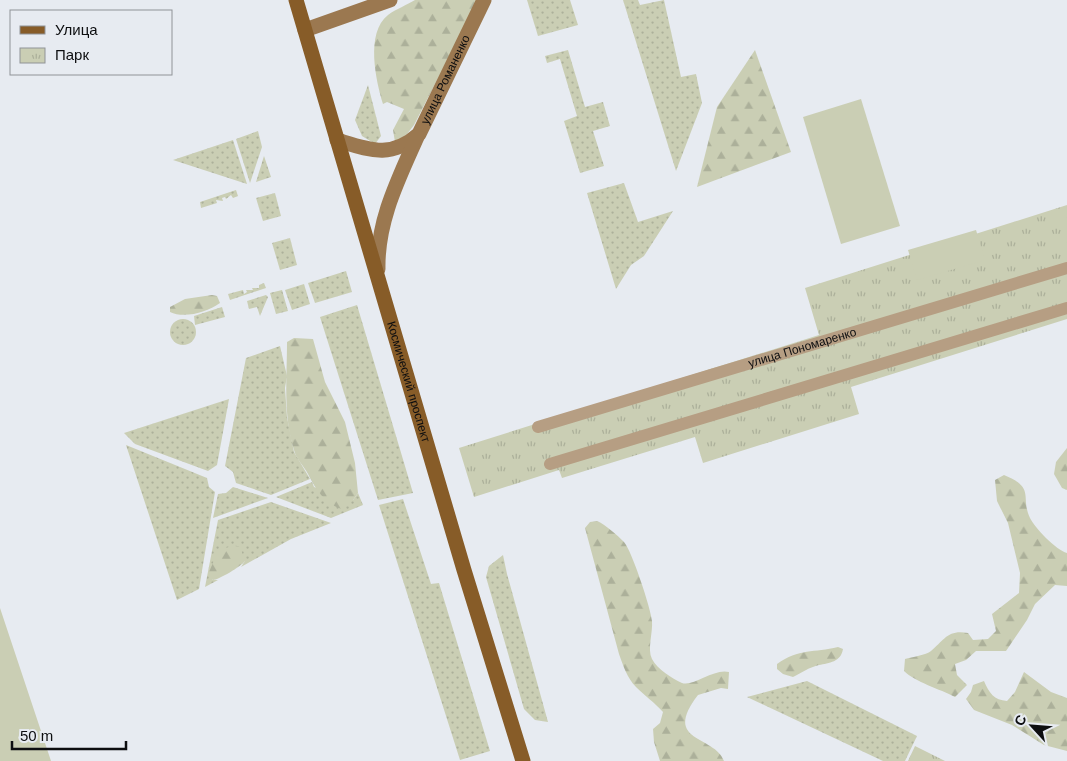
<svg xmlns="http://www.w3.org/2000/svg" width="1067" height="761" viewBox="0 0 1067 761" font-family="Arial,sans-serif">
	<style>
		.grass { fill: url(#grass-dots) }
		.forest { fill: url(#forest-firs) }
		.park { fill: url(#park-tufts) }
		.garden { fill: #caceb4 }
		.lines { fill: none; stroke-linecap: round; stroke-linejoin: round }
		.street { stroke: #b69e83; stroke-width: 12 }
		.secondary { stroke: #9b7850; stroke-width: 15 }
		.primary { stroke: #875c28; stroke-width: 15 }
		.labels { text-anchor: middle; stroke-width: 4; stroke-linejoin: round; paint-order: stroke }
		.street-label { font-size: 12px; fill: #0d0e10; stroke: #e7ebf1 }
	</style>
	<defs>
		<pattern id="grass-dots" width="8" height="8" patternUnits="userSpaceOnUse" patternTransform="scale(1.25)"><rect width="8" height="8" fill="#caceb4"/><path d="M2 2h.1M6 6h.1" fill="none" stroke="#acb09a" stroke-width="1.8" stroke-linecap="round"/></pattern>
		<pattern id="forest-firs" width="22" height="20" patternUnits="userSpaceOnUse" patternTransform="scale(1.25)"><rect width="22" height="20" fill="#caceb4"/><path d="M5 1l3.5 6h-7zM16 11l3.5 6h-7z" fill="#acb09a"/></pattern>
		<pattern id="park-tufts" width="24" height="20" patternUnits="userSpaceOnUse" patternTransform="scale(1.25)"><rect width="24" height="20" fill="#caceb4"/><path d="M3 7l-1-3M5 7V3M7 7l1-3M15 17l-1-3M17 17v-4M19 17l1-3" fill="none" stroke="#acb09a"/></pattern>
	</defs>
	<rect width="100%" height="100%" fill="#e7ebf1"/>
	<g class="grass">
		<polygon points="527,0 570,0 578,25 538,36"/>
		<polygon points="623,0 638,0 640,5 664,0 681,77 696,74 702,103 676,171"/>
		<polygon points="568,50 585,107 603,102 610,126 593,131 604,166 580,173 564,121 577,116 560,59 547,63 545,56"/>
		<polygon points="368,85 381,136 375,144 362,136 355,120"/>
		<polygon points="258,131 262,147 250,183 236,139"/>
		<polygon points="233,140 247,184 173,160"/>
		<polygon points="264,156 271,177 256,182"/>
		<polygon points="624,183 638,222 673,211 644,256 631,265 616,289 587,193"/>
		<polygon points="236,190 238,196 233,198 231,195 226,199 225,197 222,198 223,201 216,200 217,203 201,208 200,202"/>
		<polygon points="275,193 281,216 263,221 256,198"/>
		<polygon points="290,238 297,265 280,270 272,243"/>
		<polygon points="346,271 352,292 315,303 308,283"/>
		<polygon points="264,283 266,288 230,300 228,294 243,290 244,294 247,292 246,290 253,290 252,288 259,288 259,285"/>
		<polygon points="304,284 310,304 292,310 285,290"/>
		<polygon points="282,290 288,311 276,314 270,293"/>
		<polygon points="266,295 268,297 260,316 257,307 249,309 247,301"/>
		<polygon points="357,305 413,493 378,500 320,317"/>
		<polygon points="222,307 225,317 195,325 194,316"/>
		<circle cx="183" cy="332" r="13"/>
		<polygon points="280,346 287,376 285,388 287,417 294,452 310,479 271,495 236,483 233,472 225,466 246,358"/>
		<polygon points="229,399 217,465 208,471 135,444 124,433"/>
		<polygon points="126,445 207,478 209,487 215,492 199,589 177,600"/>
		<polygon points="312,482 314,487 353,500 358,493 363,505 331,518 276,497"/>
		<polygon points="233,487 268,498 213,518 218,494 226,493"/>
		<polygon points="403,499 431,584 439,583 490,751 460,760 379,505"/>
		<polygon points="271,502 331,523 291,539 241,567 245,561 212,580 218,580 205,587 218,520"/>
		<polygon points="503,555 507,574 548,722 535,720 524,709 486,577 489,566"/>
		<polygon points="807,681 917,736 905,761 883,761 747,697"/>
	</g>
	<g class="forest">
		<path d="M415,0H478L414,125L407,134L395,142L393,130L404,109L387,102L383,104C376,81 365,33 388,15C396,9 407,5 415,0Z"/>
		<polygon points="755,50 791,152 697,187 717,107"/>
		<path d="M212,295L217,296L220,303C208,312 184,319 170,312V307L185,299Z"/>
		<path d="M294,338L313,339L325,382L345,422L355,463L358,493L353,500L341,509C324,502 316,490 308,474C304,466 296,459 294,450C283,415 287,379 287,342Z"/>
		<polygon points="1067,448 1067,490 1062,488 1054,474 1056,462"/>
		<path d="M1004,475C1036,488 1020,497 1030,518C1035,528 1056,550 1067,553V586L1055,585L1035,604L1027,620L1006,651H976L966,660L955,664L957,675L967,685L955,697C940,689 915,682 904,671L905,659C912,657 926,655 931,651C944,640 948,629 968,633L973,640L988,639L996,631L992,614L1019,593L1020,573L1008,523L997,501L995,480Z"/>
		<path d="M597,521C605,524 618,536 624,542C632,551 651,609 652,621C653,633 647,649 652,659C657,669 673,679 682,683C693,687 714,668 729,672L728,689L721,688L698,695C661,743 715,735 724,761H660L654,742L653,729L660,723L663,712C654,702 645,696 636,687C627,678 623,665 619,654L585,528L590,522Z"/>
		<path d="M234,545L240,547L245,561C242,566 218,580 213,580L209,572L218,551Z"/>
		<path d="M838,647L843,649C841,662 829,663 819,665C810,667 801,673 793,677L783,674L777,669V664C799,648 814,653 838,647Z"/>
		<path d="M1024,672L1051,692L1067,698V751L1044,745L1012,725L974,710L966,699L971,692L973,685L984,681C989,693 994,700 1007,701L1015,692Z"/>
	</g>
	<g class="park">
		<polygon points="1067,205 1067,319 851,387 859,414 703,463 695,437 562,478 559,470 474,497 459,448 819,335 805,288"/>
		<polygon points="915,746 945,761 908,761"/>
	</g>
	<g class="garden">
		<polygon points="861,99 900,226 841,244 803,117"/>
		<polygon points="976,230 985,260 917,280 908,250"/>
		<polygon points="0,608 51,761 0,761"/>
	</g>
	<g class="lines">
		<g class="street">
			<path id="s1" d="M538,427L1067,268"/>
			<polyline points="550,464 1067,308"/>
		</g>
		<g class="secondary">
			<polyline points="305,30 390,0"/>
			<path id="s2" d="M337,140C370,150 391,159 419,134L484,0"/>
			<path d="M378,269C377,221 398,180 417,137"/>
		</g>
		<path class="primary" id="s3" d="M296,0L464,570L523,761"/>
	</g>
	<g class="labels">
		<g class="street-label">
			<text dy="4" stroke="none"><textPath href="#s2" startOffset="148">улица Романенко</textPath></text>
			<text dy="4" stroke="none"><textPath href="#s1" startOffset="276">улица Пономаренко</textPath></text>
			<text dy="4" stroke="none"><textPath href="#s3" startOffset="398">Космический проспект</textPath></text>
		</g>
	</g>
	<rect x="10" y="10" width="162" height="65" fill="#e7ebf1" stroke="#909397"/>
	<rect x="20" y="26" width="25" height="8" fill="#875c28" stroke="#909397"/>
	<text x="55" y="35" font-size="15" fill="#0d0e10">Улица</text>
	<rect x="20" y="48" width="25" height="15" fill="url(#park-tufts)" stroke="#909397"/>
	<text x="55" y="60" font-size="15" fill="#0d0e10">Парк</text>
	<g transform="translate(1032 726) rotate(296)" stroke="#e7ebf1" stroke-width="4" paint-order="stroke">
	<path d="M0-4L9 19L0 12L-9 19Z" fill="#0d0e10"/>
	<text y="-8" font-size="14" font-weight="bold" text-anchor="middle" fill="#0d0e10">С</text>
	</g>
	<path d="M12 741v8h114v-8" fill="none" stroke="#0d0e10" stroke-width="2.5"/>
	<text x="20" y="741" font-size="15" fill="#0d0e10" stroke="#e7ebf1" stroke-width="4" paint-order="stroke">50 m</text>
</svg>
